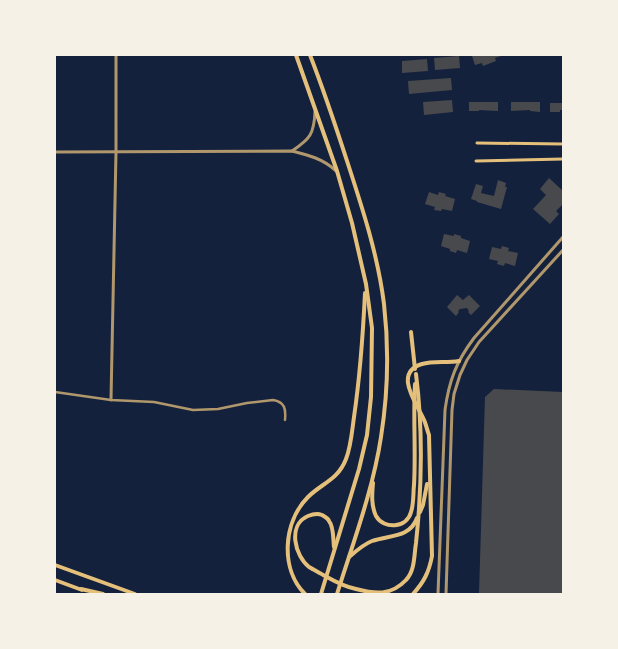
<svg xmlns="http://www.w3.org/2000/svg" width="618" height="649" viewBox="0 0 618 649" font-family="'Work Sans',sans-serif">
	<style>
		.building { fill: #48494c }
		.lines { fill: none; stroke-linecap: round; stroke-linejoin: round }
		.minor { stroke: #b1986c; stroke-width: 2.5 }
		.tertiary { stroke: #b1986c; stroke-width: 3 }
		.secondary { stroke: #e5c07b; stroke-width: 3 }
		.primary { stroke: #e5c07b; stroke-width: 3.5 }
		.trunk { stroke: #e5c07b; stroke-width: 4 }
	</style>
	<rect width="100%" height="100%" fill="#14213d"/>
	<g class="building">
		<polygon points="475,55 504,55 495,58 496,61 483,66 482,63 475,65 472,56"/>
		<polygon points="459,56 460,68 435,70 434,58"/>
		<polygon points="427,59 428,71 402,73 402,61"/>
		<polygon points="451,78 452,90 409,94 408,81"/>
		<polygon points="452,100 453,112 424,115 423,102"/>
		<polygon points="469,102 498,102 498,111 479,110 479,111 469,111"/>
		<polygon points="511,102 540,102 540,112 530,111 530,110 511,111"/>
		<polygon points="550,103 563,103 563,110 560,110 560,112 550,112"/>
		<polygon points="549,178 563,191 563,204 556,211 559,214 550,224 533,209 546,195 540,189"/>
		<polygon points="498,180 506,183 505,187 507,187 501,209 477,202 477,201 471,199 476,184 483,186 481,193 494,196"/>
		<polygon points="429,192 438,195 439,192 446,194 445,196 455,199 452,211 442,209 441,211 434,210 435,207 425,204"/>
		<polygon points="444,234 454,236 454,234 461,236 461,238 470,241 467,253 457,250 456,253 450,251 450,249 441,246"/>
		<polygon points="502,246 509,248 508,251 518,253 515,266 505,263 504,266 497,264 498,261 489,259 492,247 501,249"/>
		<polygon points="457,295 463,300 469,295 480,306 471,315 468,312 469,311 467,308 460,309 458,311 459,312 456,316 447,307"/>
		<polygon points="494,389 563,392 563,594 479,594 485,397"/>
	</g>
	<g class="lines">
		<path class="minor" d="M55,392L111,400L154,402L193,410L218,409L247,403L273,400C285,402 286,409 285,420"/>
		<g class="tertiary">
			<path d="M292,151C310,139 314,134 315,112"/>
			<path d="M55,152L292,151C308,155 324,159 336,171"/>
			<polyline points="111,400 116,152 116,55"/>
			<path d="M438,594L445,410C449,381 456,362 474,338L563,237"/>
			<polyline points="446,594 452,410 454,394 460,375 467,360 479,342 563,250"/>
		</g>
		<g class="secondary">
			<polyline points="477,143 563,144"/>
			<polyline points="476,161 563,159"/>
		</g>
		<g class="primary">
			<polyline points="55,565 135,594"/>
			<polyline points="55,580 82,590"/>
		</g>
		<g class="trunk">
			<polyline points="296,55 337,171 352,223 366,284 372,328 371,397 367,435 359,469 321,594"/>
			<path d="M310,55C324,91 336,127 348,164C363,210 378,256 384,304C389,348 388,393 381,437C373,490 353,543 337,594"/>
			<polyline points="411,332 415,369"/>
			<path d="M373,483C372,494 371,505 376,516C384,530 407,528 411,512C414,503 413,494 414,485C416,451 413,418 415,384"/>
			<polyline points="420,512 423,505 427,484"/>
			<path d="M334,547C333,539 334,527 329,521C328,518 325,517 322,515C317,513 313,514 308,516C287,525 295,556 309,567C314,570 320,573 325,576C334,581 345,587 356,589C375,594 391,596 406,580C415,571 414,555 416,543C422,487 423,430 416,374"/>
			<path d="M349,557C356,551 364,544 372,541C389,535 410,538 417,518"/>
			<polyline points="81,589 103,594"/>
			<path d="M305,594C280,569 283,522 308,497C322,483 338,480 346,459C351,446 352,431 354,417C360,376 363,334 365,293"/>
			<path d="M413,594C424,582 429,572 432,556L429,435C427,430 426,424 424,420C418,405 392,373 422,364C433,361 447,363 459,361"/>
		</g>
	</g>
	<rect width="618" height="649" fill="none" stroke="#f6f1e7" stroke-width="112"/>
</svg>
